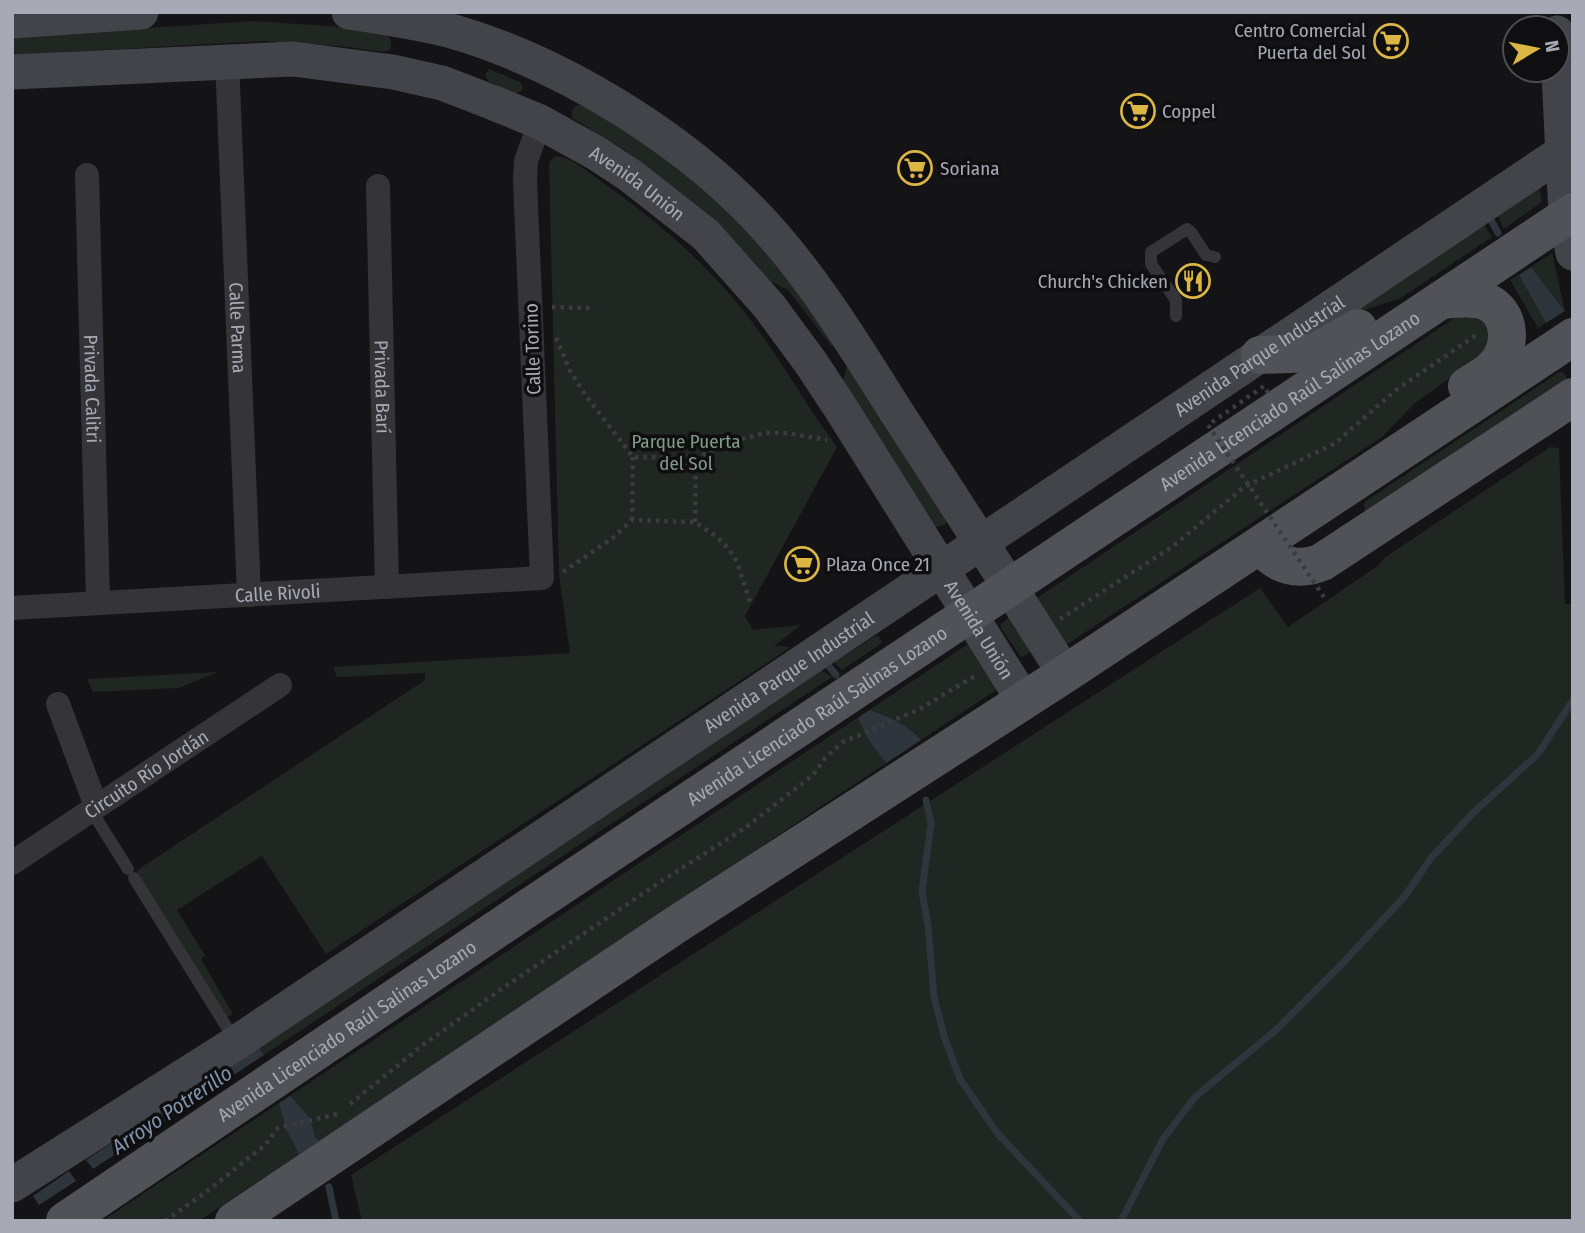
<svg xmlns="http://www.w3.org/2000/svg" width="1585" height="1233" viewBox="0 0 1585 1233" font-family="'Fira Sans Condensed',sans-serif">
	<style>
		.green { fill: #202621 }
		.water { fill: #2e353c }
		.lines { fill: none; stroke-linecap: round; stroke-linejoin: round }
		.stream { stroke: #2e353c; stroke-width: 7 }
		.path { stroke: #3b3c40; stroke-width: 4.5; stroke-dasharray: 3.5 5; stroke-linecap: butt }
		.lane { stroke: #353539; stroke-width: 12 }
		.street { stroke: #353539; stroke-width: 24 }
		.secondary { stroke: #434449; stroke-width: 35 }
		.primary { stroke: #515258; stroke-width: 38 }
		.path-bridge { stroke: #3b3c40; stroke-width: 4.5; stroke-dasharray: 3.5 5; stroke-linecap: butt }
		.labels { text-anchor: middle; stroke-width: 7; stroke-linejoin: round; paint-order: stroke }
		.poi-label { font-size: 19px; fill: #a7aab4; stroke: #0f0e10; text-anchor: start }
		.street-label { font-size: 19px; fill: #a7aab4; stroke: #0f0e10 }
		.park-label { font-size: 19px; fill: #809c84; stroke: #0f0e10 }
		.water-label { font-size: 21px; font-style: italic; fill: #8294ab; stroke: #0f0e10 }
	</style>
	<rect width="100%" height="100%" fill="#141315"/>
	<g class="green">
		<path d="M253,21L372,29C383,32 395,35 390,50L383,52L349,47L264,41L12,55V37Z"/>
		<polygon points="489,69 520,82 523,87 522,91 515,94 488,81 485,74"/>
		<polygon points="577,105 583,105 658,153 719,203 776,261 834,344 832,347 788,290 770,281 749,257 704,212 626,151 572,118 572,110"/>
		<path d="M555,156C574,157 594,177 610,188C664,226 713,270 753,323C783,363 807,407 837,447L745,616L753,630L801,625L774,646L791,647L326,954L262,856L177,910L205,955L201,959L233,1014L226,1017L136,871L425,680V673L337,677L333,667L570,653L559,575L549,162Z"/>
		<polygon points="1539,184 1542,202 1504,229 1497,214"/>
		<polygon points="1483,223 1492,237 1399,299 1361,311 1311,340"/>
		<polygon points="1552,253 1565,311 1531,267"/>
		<polygon points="1519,275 1546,323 1538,328 1510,280"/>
		<polygon points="1462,313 1478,315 1491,331 1483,355 1415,403 1382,437 1066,645 1037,598"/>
		<polygon points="847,366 947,519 945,525 934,527 843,380"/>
		<polygon points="1563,372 1567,378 1565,382 1369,512 1365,510 1364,504 1366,501 1558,373"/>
		<polygon points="1550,447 1559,448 1565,604 1573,604 1573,1221 362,1221 351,1175 1260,588 1288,627 1379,565 1384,558"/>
		<polygon points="1008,618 1012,619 1030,647 1030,652 1023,657 1020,656 1001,628 1001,624"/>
		<polygon points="877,635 882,641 878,646 842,670 834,662"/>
		<polygon points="971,642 999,688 306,1150 199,1221 102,1221"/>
		<polygon points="821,670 832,677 264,1055 258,1046"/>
		<polygon points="218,672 179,688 93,692 87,679"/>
	</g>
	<g class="water">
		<polygon points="1531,267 1565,311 1546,323 1519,275"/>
		<path d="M870,710C889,717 907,724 921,740L886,763L868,739L858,718Z"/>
		<polygon points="258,1046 264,1055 93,1169 86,1160"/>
		<polygon points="290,1096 310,1118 315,1137 319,1141 299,1154 286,1129 279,1103"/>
		<polygon points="69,1171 76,1181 39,1205 33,1196"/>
	</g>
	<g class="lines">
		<g class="stream">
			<polyline points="1490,218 1498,233"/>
			<polyline points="828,665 836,675"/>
			<polyline points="926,800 931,823 922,892 928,925 934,997 944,1036 960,1079 998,1134 1080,1221"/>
			<polyline points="329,1187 336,1221"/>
			<polyline points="1121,1221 1163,1139 1195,1097 1276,1030 1340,966 1405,896 1431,858 1474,812 1538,754 1573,700"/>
		</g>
		<g class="path">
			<polyline points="552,307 592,308"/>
			<polyline points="556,338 570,371 586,396 633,457 696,458 738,440 765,433 788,433 827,440"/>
			<polyline points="632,520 633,457"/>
			<polyline points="695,522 696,458"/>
			<polyline points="563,572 614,537 632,520 695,522 716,536 729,549 737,562 751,605"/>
			<polyline points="1060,619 1172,547 1244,487 1334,444 1396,390 1476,335"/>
			<polyline points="350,1104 423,1045 500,990 666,878 745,828 813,775 825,758 843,742 918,710 978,674"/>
			<polyline points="165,1221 206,1192 265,1145 278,1128 338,1114"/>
		</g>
		<g class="lane">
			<polyline points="1176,316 1176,300 1151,264 1151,252 1187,229 1191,232 1206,255 1215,257"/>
			<polyline points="91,810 128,869"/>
			<polyline points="134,878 236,1042"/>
		</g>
		<g class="street">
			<path id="s1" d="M227,60L249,595"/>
			<path id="s2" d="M87,175L98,603"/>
			<path id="s3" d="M378,186L387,587"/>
			<path id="s4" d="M12,608L542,578L525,181L526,161L540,122"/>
			<polyline points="58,704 96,806"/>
			<path id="s5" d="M12,863L280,685"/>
		</g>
		<g class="secondary">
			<path d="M349,12C382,17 415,22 448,30C565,63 696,145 775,237C827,297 867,367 910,433C962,513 1014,593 1065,674"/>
			<polyline points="12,21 141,12"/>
			<polyline points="1557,33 1566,216 1573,253"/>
			<path id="s6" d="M12,72L293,59L393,72L442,83L494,103L540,122L596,153L631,176L706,235L769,306L811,363L840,407L1024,701"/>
			<path id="s7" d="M12,1185L236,1043L1561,153"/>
		</g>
		<g class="primary">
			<path d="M1441,300C1455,299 1471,296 1485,301C1512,312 1513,348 1494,367C1487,375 1476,380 1467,386"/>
			<polyline points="1260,355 1314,353 1358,328"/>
			<path d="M1261,546C1277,566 1298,572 1322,562L1573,397"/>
			<path id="s8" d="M65,1221L528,908L1573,212"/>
			<polyline points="234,1221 677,924 1065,674 1573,337"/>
		</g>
		<polyline class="path-bridge" points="1268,393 1264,386 1208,425 1324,597"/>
	</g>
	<defs>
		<g id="supermarket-ring" transform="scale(1.75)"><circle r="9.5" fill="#0f0e10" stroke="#dbb645" stroke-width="1.5"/><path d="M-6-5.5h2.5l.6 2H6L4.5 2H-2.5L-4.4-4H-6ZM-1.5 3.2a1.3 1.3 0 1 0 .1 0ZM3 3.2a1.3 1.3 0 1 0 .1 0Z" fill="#dbb645"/></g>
		<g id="restaurant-ring" transform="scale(1.75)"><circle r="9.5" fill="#0f0e10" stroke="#dbb645" stroke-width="1.5"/><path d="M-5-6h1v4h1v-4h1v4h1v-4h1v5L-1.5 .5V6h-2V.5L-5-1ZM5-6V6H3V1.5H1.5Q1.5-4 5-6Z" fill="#dbb645"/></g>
	</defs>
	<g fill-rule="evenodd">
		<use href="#supermarket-ring" x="1391" y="41"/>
		<use href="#supermarket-ring" x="1138" y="111"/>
		<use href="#supermarket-ring" x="915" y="168"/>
		<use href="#restaurant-ring" x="1193" y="281"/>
		<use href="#supermarket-ring" x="802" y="564"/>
	</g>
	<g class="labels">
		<g class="poi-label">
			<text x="1366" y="37" text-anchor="end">Centro Comercial<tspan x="1366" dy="22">Puerta del Sol</tspan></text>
			<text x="1162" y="118">Coppel</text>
			<text x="940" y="175">Soriana</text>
			<text x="1168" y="288" text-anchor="end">Church's Chicken</text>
			<text x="826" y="571">Plaza Once 21</text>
		</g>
		<g class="street-label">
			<text dy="7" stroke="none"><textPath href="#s6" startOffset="653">Avenida Unión</textPath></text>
			<text dy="7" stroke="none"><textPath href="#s1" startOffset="268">Calle Parma</textPath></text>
			<text transform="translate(532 349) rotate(-92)" y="7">Calle Torino</text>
			<text dy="7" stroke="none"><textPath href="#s7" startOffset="1498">Avenida Parque Industrial</textPath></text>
			<text dy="7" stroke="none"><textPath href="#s3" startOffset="201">Privada Barí</textPath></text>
			<text dy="7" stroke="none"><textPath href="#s2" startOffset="214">Privada Calitri</textPath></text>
			<text dy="7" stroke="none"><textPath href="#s8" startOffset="1474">Avenida Licenciado Raúl Salinas Lozano</textPath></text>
			<text dy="7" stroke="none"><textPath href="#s4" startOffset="266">Calle Rivoli</textPath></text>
			<text dy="7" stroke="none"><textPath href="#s6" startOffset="1220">Avenida Unión</textPath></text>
			<text dy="7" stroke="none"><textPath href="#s7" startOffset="931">Avenida Parque Industrial</textPath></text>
			<text dy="7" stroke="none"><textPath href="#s8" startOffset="906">Avenida Licenciado Raúl Salinas Lozano</textPath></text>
			<text dy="7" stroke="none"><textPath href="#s5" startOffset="161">Circuito Río Jordán</textPath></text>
			<text dy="7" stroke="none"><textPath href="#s8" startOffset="340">Avenida Licenciado Raúl Salinas Lozano</textPath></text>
		</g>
		<g class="park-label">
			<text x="686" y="448">Parque Puerta<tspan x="686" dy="22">del Sol</tspan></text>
		</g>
		<g class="water-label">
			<text transform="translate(172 1110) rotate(-34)" y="7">Arroyo Potrerillo</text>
		</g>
	</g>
	<rect width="1585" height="1233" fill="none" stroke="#a7aab4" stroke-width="28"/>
	<g transform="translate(1536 49) rotate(80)"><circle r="33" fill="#0f0e10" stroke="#4c4c52" stroke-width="2"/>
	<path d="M0-5L12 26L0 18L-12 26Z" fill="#dbb645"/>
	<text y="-10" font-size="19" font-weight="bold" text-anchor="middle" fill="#a7aab4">N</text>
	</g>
</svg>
